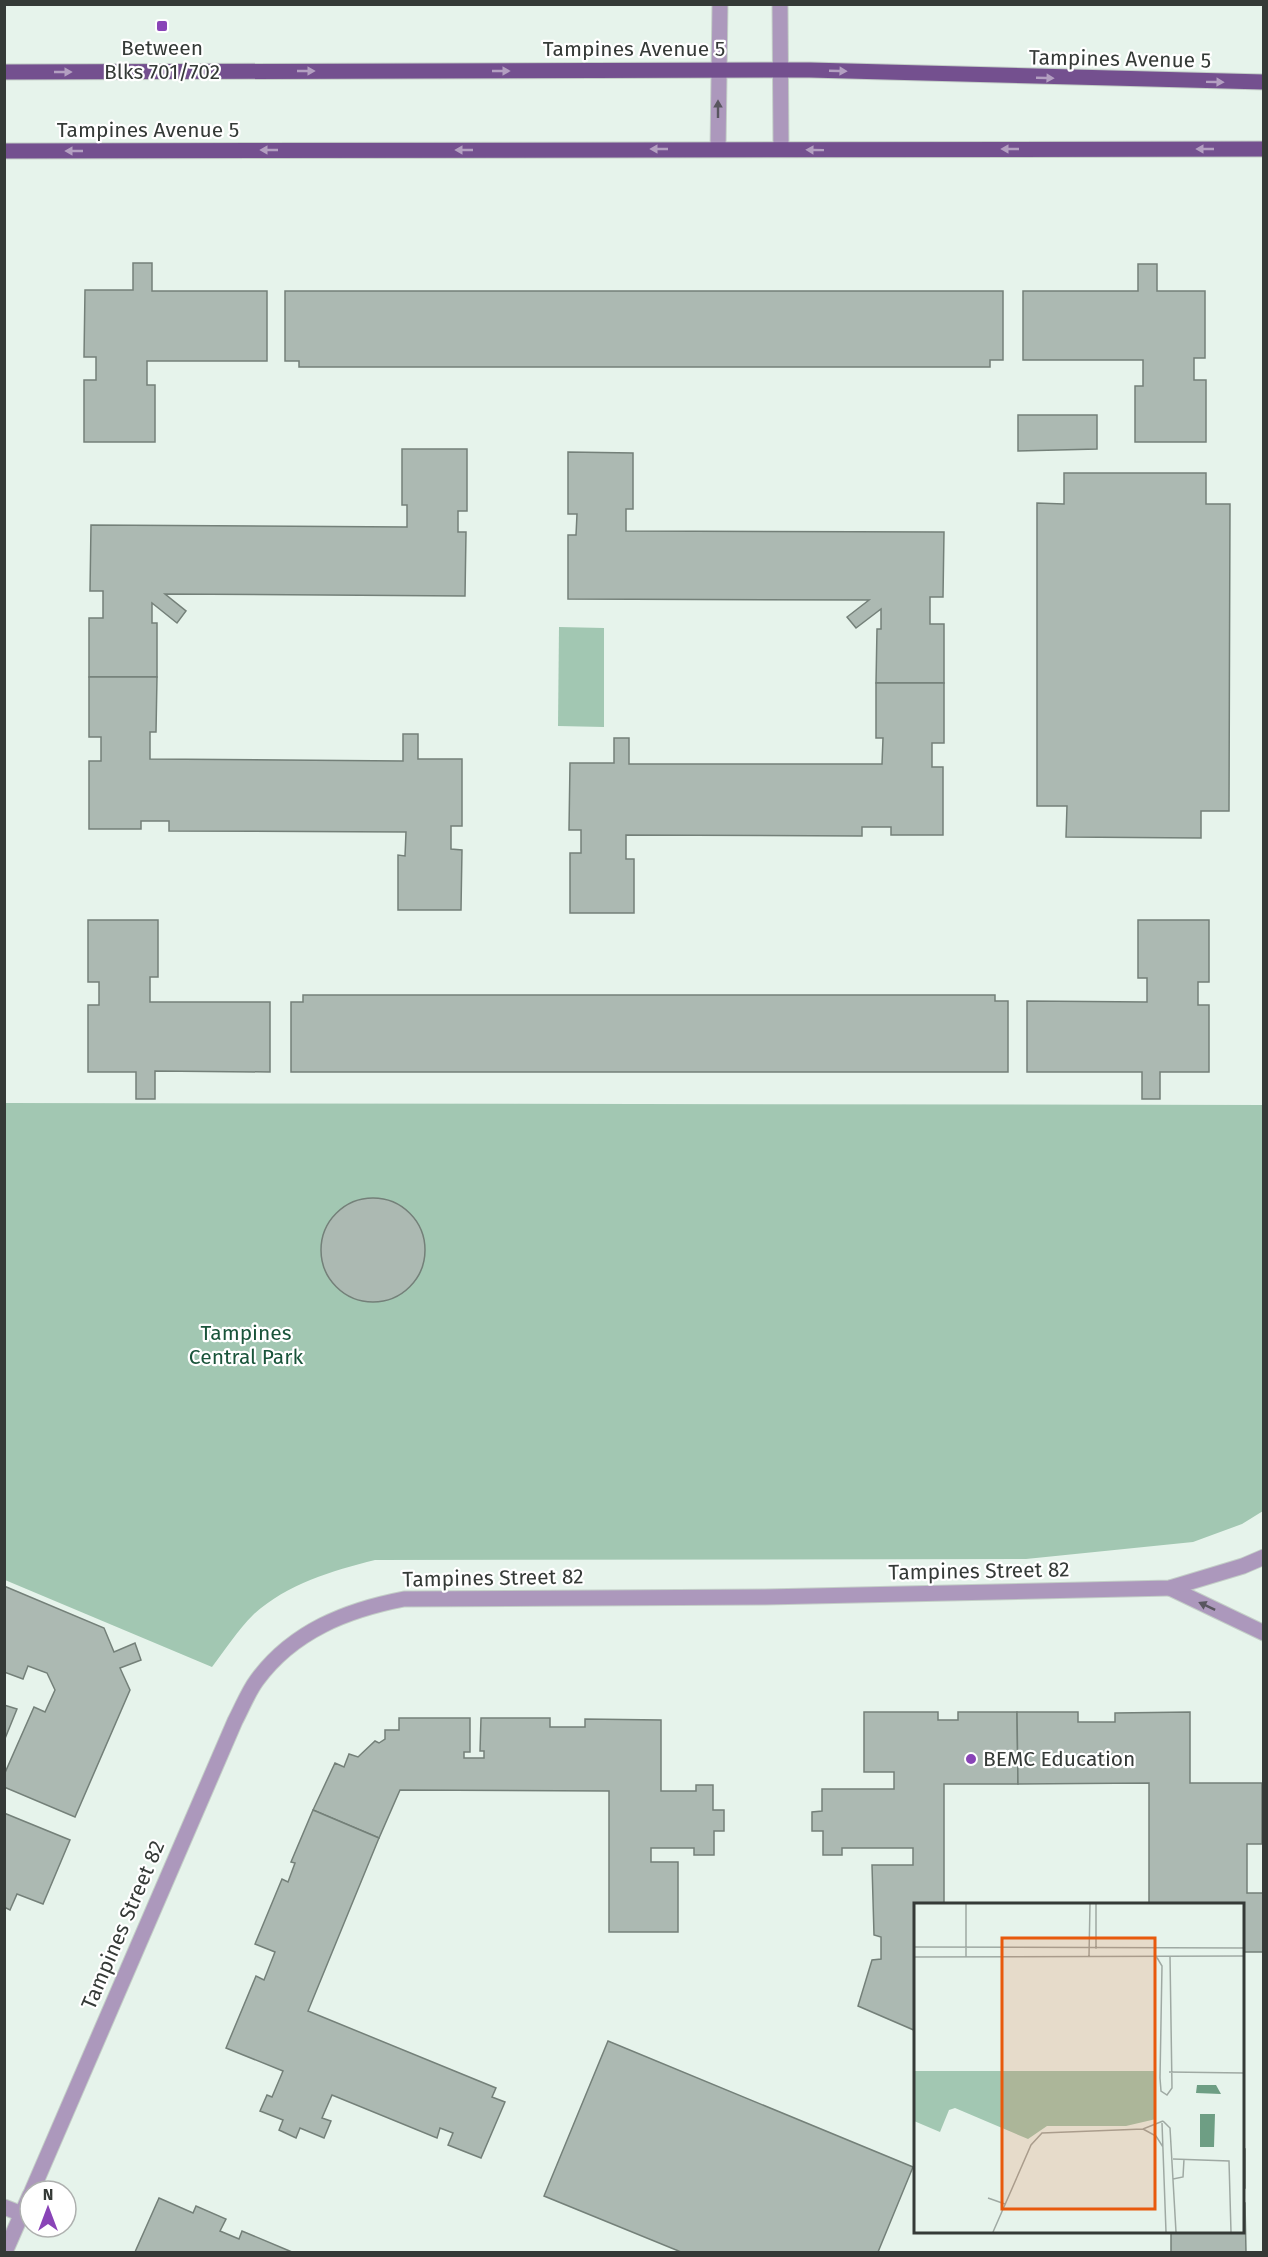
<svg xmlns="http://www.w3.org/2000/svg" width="1268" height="2257" viewBox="0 0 1268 2257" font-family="'Fira Sans',sans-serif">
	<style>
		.green { fill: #a2c7b2 }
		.building { fill: #acb9b2; stroke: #748079; stroke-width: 1.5 }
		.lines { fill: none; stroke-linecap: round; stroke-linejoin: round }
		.service-casing { stroke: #c3cec7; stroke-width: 17 }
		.minor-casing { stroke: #c3cec7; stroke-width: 17 }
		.tertiary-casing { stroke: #c3cec7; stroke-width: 17 }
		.primary-casing { stroke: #c3cec7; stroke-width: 17 }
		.service { stroke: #ac98bc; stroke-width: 15 }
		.minor { stroke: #ac98bc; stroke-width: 15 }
		.tertiary { stroke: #ac98bc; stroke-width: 15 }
		.primary { stroke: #74508f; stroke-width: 15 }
		.oneway { fill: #b39fc1 }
		.oneway2 { fill: #59565f }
		.poi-dot { fill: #8944b7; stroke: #fff; stroke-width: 2 }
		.labels { text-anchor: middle; stroke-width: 4.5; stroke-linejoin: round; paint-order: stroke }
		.poi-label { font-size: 21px; fill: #353a37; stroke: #fff }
		.street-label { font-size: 21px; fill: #353a37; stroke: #fff }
		.park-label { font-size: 21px; fill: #19543a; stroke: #fff }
		.inset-road { fill: none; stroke: #9fa9a3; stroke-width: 1.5 }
		.view { fill: #e8590c; fill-opacity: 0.15; stroke: #e8590c; stroke-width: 3 }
		.inset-edge { fill: none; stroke: #353a37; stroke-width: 3 }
	</style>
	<rect width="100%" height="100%" fill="#e6f3eb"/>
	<g class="green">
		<polygon points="559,627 604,628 604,727 558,726"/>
		<path d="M5,1103L1263,1105V1511L1242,1524L1193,1542L1026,1559L375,1560C331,1571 287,1584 253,1615C238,1630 225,1650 212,1667L5,1580Z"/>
	</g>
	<g class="building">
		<polygon points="133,263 152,263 152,291 267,291 267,361 147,361 147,385 155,385 155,442 84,442 84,380 96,380 96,357 84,357 85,290 133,290"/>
		<polygon points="1138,264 1157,264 1157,291 1205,291 1205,358 1194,358 1194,380 1206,380 1206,442 1135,442 1135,386 1143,386 1143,360 1023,360 1023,291 1138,291"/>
		<polygon points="285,291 1003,291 1003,360 990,360 990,367 299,367 299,361 285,361"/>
		<polygon points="1018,415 1097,415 1097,449 1018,451"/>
		<polygon points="402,449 467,449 467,511 458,511 458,532 466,532 465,596 165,594 186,611 177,623 152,603 152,623 157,623 157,677 89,677 89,618 103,618 103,591 90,591 91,525 407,527 407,505 402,505"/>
		<polygon points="568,452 633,453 633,509 626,509 626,531 944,532 943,597 930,597 930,624 944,624 944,683 876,683 877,629 881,629 881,609 856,628 847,617 869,600 568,599 568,535 576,535 577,514 568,514"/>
		<polygon points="1064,473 1206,473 1206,504 1230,504 1229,811 1201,811 1201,838 1066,837 1067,806 1037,806 1037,503 1064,504"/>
		<polygon points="89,677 157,677 156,732 150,732 150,759 403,761 403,734 418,734 418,759 462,759 462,826 451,826 451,849 462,850 461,910 398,910 398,855 405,856 406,832 169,831 169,821 141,821 141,829 89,829 89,761 101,761 101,737 89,737"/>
		<polygon points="876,683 944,683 944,743 932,743 932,767 943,767 943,835 891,835 891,827 862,827 862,836 626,835 626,859 634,859 634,913 570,913 570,853 581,853 581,830 569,830 570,763 614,763 614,738 629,738 629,764 882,764 883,738 876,738"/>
		<polygon points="88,920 158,920 158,977 150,977 150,1002 270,1002 270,1072 155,1071 155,1099 136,1099 136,1072 88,1072 88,1005 99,1005 99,982 88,982"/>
		<polygon points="1138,920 1209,920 1209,982 1198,982 1198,1005 1209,1005 1209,1072 1160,1072 1160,1099 1142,1099 1142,1072 1027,1072 1027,1001 1147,1002 1147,978 1138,978"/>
		<polygon points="303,995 995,995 995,1001 1008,1001 1008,1072 291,1072 291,1002 303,1002"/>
		<circle cx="373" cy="1250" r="52"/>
		<polygon points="4,1586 104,1628 114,1652 135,1643 141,1660 120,1668 130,1690 75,1817 4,1787 4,1775 34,1707 45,1712 55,1690 47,1673 28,1666 23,1679 4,1672"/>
		<polygon points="4,1705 17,1709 4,1741"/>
		<polygon points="864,1712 938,1712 938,1720 958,1720 958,1712 1017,1712 1018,1784 944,1784 944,1904 916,1904 916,2031 858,2006 872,1960 881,1959 881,1937 874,1935 872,1865 913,1865 913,1848 842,1848 842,1855 823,1855 823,1831 812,1831 812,1812 822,1811 822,1789 894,1789 894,1772 864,1772"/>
		<polygon points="1017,1712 1078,1712 1078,1722 1115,1722 1115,1713 1190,1712 1190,1783 1262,1783 1262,1844 1247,1844 1247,1893 1263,1893 1263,1952 1242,1952 1242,1904 1149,1904 1149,1783 1018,1784"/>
		<polygon points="399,1718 470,1718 470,1752 464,1752 464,1758 484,1758 484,1751 480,1751 481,1718 550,1718 550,1727 585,1727 585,1719 661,1720 661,1791 696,1791 696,1785 713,1785 713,1810 724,1810 724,1831 714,1831 714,1855 694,1855 694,1848 651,1848 651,1862 678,1862 678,1932 609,1932 609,1791 400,1790 379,1838 313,1810 335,1763 344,1767 349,1754 358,1757 375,1741 379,1743 385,1739 385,1730 399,1730"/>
		<polygon points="313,1810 379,1838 308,2011 496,2088 492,2097 505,2102 481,2158 448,2145 453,2133 440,2128 437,2138 332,2095 322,2118 331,2121 324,2138 300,2128 296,2138 279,2130 283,2120 260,2111 267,2095 272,2097 283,2071 226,2048 256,1976 264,1980 275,1952 255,1944 282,1879 288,1882 295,1863 291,1862"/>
		<polygon points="4,1813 70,1840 43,1904 17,1894 10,1910 4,1907"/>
		<polygon points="608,2041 913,2167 878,2252 681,2252 544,2196"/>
		<rect x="1242" y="2149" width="3" height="39"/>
		<polygon points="159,2198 193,2213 196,2206 226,2219 220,2231 239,2239 242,2231 292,2252 135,2252"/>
		<polygon points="1242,2203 1245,2203 1246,2252 1171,2252 1171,2232 1242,2232"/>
	</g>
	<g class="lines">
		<g class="service-casing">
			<polyline id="service" points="4,2207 22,2214"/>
		</g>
		<g class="minor-casing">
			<g id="minor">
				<polyline points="1170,1588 1264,1633"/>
				<path d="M32,2191L235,1721C242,1708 248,1692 257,1680C293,1631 347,1610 404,1599L765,1597L1170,1588L1243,1566L1264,1557"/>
				<polyline points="5,2252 30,2195"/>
			</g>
		</g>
		<g class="tertiary-casing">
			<g id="tertiary">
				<polyline points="780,4 781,149"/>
				<polyline points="718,149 720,4"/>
			</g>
		</g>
		<g class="primary-casing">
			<g id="primary">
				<polyline points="4,72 810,70 1264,82"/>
				<polyline points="4,151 1264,149"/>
			</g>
		</g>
		<use href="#service" class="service"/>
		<use href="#minor" class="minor"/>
		<use href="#tertiary" class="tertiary"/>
		<use href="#primary" class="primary"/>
	</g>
	<defs><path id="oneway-solid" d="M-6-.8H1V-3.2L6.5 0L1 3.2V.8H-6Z" transform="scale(1.5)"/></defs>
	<g class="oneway">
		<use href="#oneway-solid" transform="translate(306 71)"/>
		<use href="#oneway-solid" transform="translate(501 71)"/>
		<use href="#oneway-solid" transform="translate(838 71) rotate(2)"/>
		<use href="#oneway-solid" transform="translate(63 72)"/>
		<use href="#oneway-solid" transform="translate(1045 78) rotate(2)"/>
		<use href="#oneway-solid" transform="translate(1215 82) rotate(1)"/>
		<use href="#oneway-solid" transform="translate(659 149) rotate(180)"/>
		<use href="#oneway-solid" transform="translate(1010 149) rotate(180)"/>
		<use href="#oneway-solid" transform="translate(1205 149) rotate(180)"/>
		<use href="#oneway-solid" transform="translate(269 150) rotate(180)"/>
		<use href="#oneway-solid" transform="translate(464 150) rotate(180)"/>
		<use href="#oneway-solid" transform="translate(815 150) rotate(-179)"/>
		<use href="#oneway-solid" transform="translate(74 151) rotate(180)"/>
	</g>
	<g class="oneway2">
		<use href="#oneway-solid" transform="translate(718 109) rotate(-90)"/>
		<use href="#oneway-solid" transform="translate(1207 1606) rotate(-155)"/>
	</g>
	<g class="poi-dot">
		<rect x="156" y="20" width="12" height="12" rx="3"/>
		<circle cx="971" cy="1759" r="6"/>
	</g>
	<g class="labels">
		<g class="poi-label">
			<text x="162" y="55">Between<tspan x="162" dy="24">Blks 701/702</tspan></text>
			<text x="983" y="1766" text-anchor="start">BEMC Education</text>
		</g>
		<g class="street-label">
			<text x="634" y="56">Tampines Avenue 5</text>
			<text transform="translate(1120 59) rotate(1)" y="7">Tampines Avenue 5</text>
			<text x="148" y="137">Tampines Avenue 5</text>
			<text transform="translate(979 1571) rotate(-1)" y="7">Tampines Street 82</text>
			<text transform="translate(493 1578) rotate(-1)" y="7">Tampines Street 82</text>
			<text transform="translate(123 1925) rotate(-67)" y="7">Tampines Street 82</text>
		</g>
		<g class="park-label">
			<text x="246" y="1340">Tampines<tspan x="246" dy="24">Central Park</tspan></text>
		</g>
	</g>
	<g transform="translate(914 1903)">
		<rect width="330" height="330" fill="#e6f3eb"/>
		<path d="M0,168H242V216L212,223H133L114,236L41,205L35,207L26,229L0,218Z" fill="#a2c7b2"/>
		<path d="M283,182H302L307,191L282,190ZM286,211H301L300,244H286Z" fill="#6e9e84"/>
		<path class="inset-road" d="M52,1V54M0,44L330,45M182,46V1M175,53L176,1M242,53L248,63L246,175L247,188L253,192L258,185L256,53M0,54L330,53M255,169L330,170M249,218L256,225L262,329M248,220L252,329M229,226L242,233L249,244M259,256L315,258L317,329M259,276L269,274L270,256M74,295L91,301M79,329L117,242L128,230L229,226L249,218"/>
		<path class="view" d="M88,35H241V306H88Z"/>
		<rect width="330" height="330" class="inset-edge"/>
	</g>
	<rect width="1268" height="2257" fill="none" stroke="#353a37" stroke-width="12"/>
	<g transform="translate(48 2209)"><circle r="28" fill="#ffffff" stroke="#aeb0af" stroke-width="1.5"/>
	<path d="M0-4.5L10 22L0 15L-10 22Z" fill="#8944b7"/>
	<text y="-9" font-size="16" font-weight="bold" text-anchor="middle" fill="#353a37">N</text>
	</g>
</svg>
